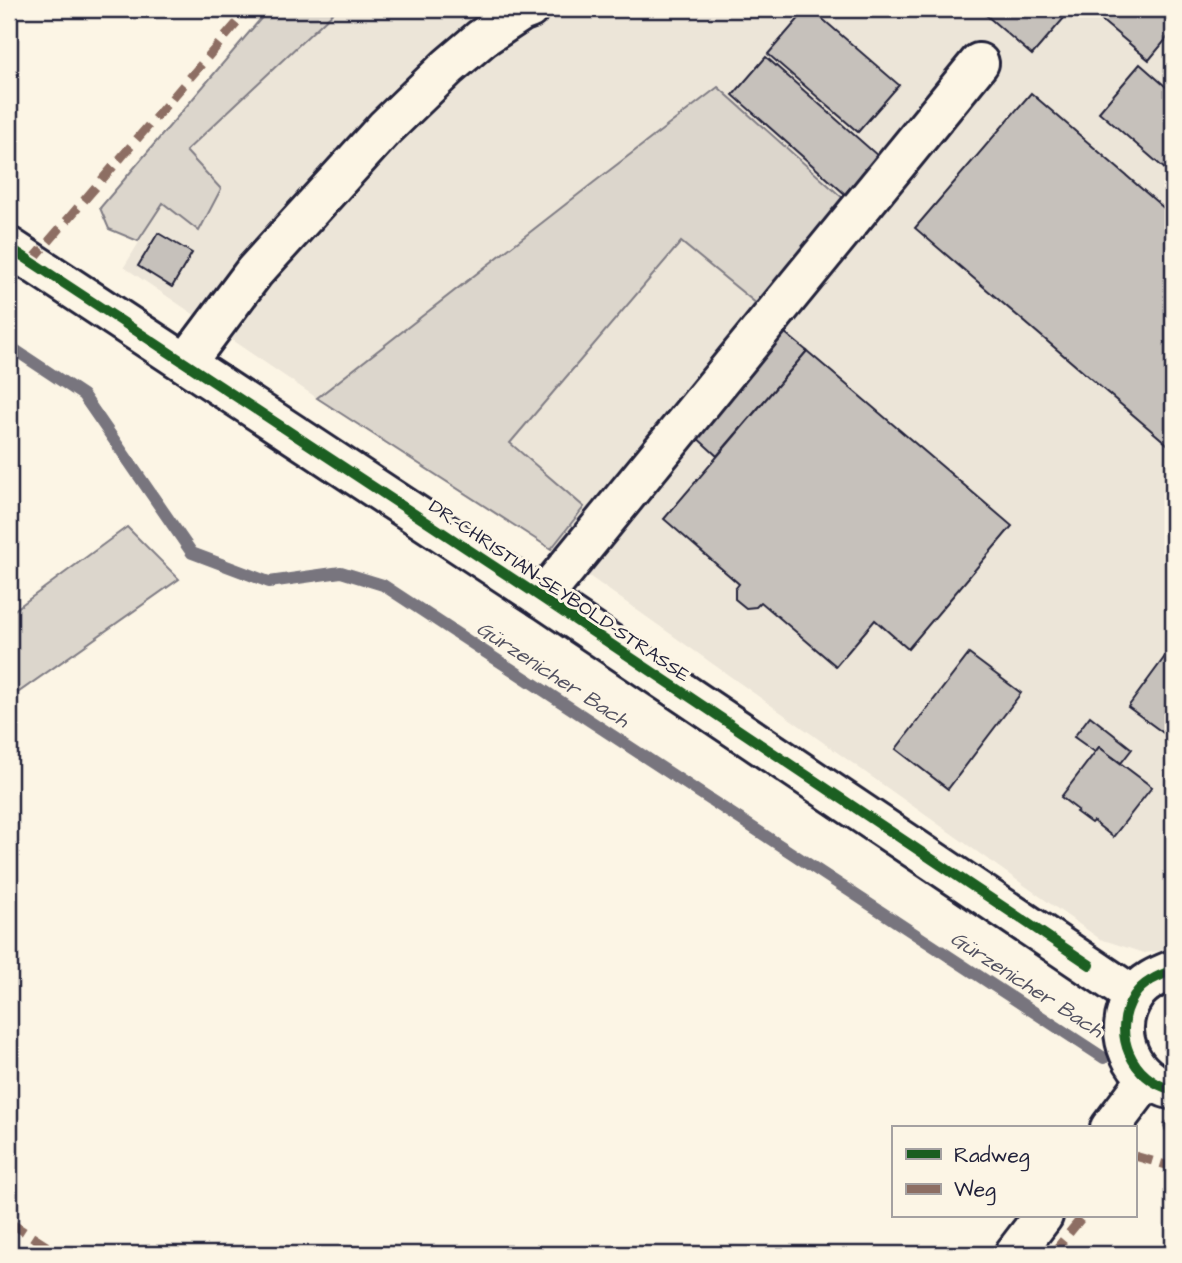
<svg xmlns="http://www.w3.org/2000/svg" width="1182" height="1263" viewBox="0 0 1182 1263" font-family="'Architects Daughter',sans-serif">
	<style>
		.built { fill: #ece5d8 }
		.green { fill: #dcd6cc; stroke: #7f7c84; stroke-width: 2 }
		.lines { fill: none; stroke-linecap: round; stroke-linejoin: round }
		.stream { stroke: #78757e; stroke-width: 12 }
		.building { fill: #c6c1bb; stroke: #22223b; stroke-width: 2 }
		.minor-casing { stroke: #22223b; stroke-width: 44 }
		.minor { stroke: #fcf5e5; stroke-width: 38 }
		.quiet { stroke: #8d6e63; stroke-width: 9; stroke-dasharray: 18 9; stroke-linecap: butt }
		.cycleway-casing { stroke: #fcf5e5; stroke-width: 15 }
		.cycleway { stroke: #1b5e20; stroke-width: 10 }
		.labels { text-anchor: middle; stroke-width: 6; stroke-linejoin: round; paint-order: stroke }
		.street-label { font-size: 19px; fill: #22223b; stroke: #fcf5e5 }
		.water-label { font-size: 21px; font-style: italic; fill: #545362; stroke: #fcf5e5 }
	</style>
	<rect width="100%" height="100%" fill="#fcf5e5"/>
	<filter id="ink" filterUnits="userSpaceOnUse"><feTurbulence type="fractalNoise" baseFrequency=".0143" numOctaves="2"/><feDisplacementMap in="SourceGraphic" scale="14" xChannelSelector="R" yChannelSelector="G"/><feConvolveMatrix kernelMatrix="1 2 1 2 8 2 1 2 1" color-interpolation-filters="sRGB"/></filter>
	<g filter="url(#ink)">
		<polygon class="built" points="337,9 1173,9 1173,949 1144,953 1100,939 551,549 583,507 510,444 681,242 823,224 593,183 317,398 124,267 163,203 199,231 186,151"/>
		<g class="green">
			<polygon points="269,9 337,9 186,151 221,189 199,231 163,203 138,241 109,229 100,208"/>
			<polygon points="718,87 845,200 823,224 757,304 681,242 510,443 584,507 551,549 317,398 593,183"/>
			<polygon points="127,527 179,579 9,699 9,614"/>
		</g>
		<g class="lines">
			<g class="stream">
				<polyline points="9,346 83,395 192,553 269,582 341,572 383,585 1104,1058"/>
				<polyline points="1169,1126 1173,1125"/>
			</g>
		</g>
		<g class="building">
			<polygon points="807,9 811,9 899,85 858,132 768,54"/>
			<polygon points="979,9 1070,9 1071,10 1032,55"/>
			<polygon points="1088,9 1173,9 1173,31 1149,60"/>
			<polygon points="766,57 878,156 845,194 733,95"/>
			<polygon points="1140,64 1173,93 1173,176 1099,112"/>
			<polygon points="1031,93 1173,216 1173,449 915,228"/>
			<polygon points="158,233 192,253 172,287 138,266"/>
			<polygon points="784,332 807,351 717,456 695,436"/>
			<polygon points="807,351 1012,526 908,649 875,620 836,666 761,602 756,607 746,608 735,599 735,589 739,584 664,519"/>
			<polygon points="1172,647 1173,648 1173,740 1128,707"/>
			<polygon points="969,654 1021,693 948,789 896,749"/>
			<polygon points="1090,716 1132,749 1121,763 1099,747 1095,752 1074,737"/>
			<polygon points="1099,747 1152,787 1113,837 1093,821 1091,823 1076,812 1078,810 1061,797"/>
		</g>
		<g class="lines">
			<g class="minor-casing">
				<g id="minor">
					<polyline points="9,247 542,598 1134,996"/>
					<polyline points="186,363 254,272 385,128 448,67 482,38 521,12 529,9"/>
					<polyline points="542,598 979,63"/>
					<path d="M1173,970C1158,976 1143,982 1134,996C1110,1033 1132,1080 1173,1090"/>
					<polyline points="1110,1128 1147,1079"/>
					<polyline points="1014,1254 1043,1216"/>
				</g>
			</g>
			<use href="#minor" class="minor"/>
			<g class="quiet">
				<polyline points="31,262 249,9"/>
				<polyline points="1135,1156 1173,1167"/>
				<polyline points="9,1222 59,1254"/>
				<polyline points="1052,1254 1083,1216"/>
			</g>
			<g class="cycleway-casing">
				<g id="cycleway">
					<polyline points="9,247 542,598 1090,965"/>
					<path d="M1173,970C1158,976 1143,982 1134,996C1110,1033 1132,1080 1173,1090"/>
				</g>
			</g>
			<use href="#cycleway" class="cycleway"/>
		</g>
	</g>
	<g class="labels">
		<g class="street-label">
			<text transform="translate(560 590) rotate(34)" y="7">DR.-CHRISTIAN-SEYBOLD-STRASSE</text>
		</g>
		<g class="water-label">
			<text transform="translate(553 674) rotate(33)" y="7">Gürzenicher Bach</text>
			<text transform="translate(1027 984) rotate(33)" y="7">Gürzenicher Bach</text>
		</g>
	</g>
	<rect width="1182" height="1263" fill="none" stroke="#fcf5e5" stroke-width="35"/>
	<rect x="18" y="18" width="1147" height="1228" fill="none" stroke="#22223b" stroke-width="2.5" filter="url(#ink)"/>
	<rect x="892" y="1126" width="245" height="91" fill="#fcf5e5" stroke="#a5a1a1" stroke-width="2"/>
	<rect x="906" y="1149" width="35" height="10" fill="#1b5e20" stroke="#a5a1a1" stroke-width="2"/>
	<text x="954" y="1162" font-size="21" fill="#22223b">Radweg</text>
	<rect x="906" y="1184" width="35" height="10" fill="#8d6e63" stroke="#a5a1a1" stroke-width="2"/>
	<text x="954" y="1196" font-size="21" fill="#22223b">Weg</text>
</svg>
